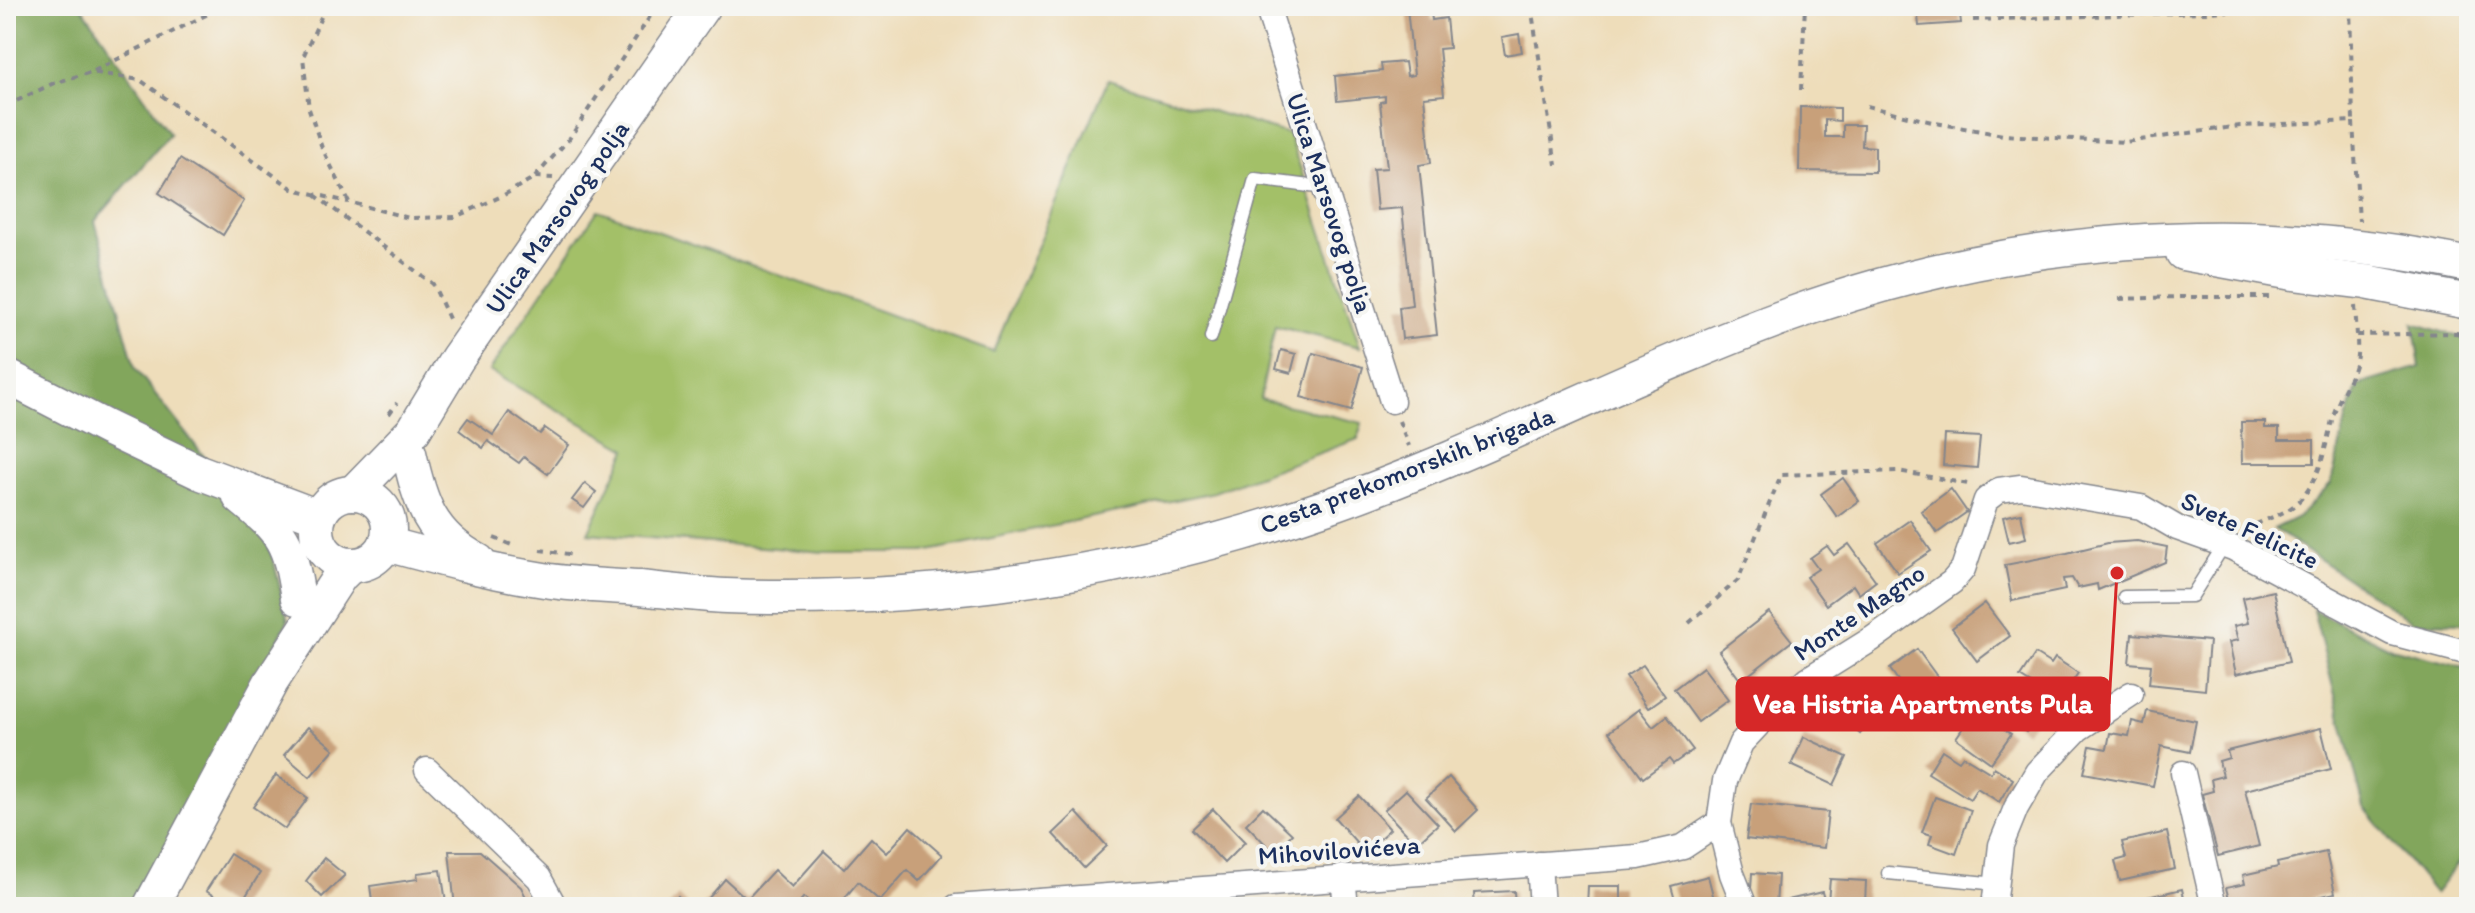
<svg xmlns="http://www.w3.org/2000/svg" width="2475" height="913" viewBox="0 0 2475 913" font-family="Itim,sans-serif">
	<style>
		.green { fill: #a3c068; stroke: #5f7863; stroke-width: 2 }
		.forest { fill: #82a65c; stroke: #4e6a5d; stroke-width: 2 }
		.building { fill: #c8a07a }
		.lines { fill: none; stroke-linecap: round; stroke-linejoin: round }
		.lane-casing { stroke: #84868c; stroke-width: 15 }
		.street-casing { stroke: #84868c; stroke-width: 27 }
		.secondary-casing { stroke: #84868c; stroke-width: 37 }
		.path { stroke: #84868c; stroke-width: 4; stroke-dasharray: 6 6; stroke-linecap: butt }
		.lane { stroke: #fff; stroke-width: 12 }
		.street { stroke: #fff; stroke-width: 24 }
		.secondary { stroke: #fff; stroke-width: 34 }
		.labels { text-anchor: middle; stroke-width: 8; stroke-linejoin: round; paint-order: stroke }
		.street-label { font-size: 26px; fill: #1b2f5e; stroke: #f6f6f2 }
		.leader { fill: none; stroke: #d62828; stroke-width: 3 }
		.callout-dot { fill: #d62828; stroke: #f6f6f2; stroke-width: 3 }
		.callout { fill: #d62828; stroke: #d62828; stroke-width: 3 }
		.callout-label { font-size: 28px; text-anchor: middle; font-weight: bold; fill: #fff }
	</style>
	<rect width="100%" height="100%" fill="#f6f6f2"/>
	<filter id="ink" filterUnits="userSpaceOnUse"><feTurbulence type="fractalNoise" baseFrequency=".0125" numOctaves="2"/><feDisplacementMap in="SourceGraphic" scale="16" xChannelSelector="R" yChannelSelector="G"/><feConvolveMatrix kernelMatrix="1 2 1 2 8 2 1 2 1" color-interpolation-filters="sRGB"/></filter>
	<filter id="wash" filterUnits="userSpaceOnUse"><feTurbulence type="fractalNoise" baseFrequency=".006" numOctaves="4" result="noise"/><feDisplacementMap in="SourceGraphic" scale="32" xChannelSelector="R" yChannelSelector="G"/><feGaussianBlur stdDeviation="1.8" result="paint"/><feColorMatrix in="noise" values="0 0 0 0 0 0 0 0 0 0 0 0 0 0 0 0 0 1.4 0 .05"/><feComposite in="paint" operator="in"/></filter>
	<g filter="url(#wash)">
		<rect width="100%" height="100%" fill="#eeddba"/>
		<polygon class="green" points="1108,80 1289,134 1360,347 1275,326 1260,399 1362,423 1358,439 1214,492 924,552 824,552 588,533 627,449 489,371 598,210 993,352"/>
		<g class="forest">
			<polygon points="6,6 81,6 170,134 95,221 135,368 263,532 274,562 288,621 203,786 132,907 6,907"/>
			<polygon points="2413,323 2469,340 2469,623 2413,622 2274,529 2300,516 2331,484 2346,420 2358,385 2420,367"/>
			<polygon points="2313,610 2391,648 2469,668 2469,849 2435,894 2364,807"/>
		</g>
		<g id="blocks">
			<g class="building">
				<polygon points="1430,6 1432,20 1446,18 1449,48 1439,49 1444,95 1424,97 1431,163 1419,165 1437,335 1402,339 1399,307 1412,305 1402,208 1377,210 1373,169 1387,168 1380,102 1385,101 1385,96 1337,101 1335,76 1382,71 1381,64 1405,62 1407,76 1414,75 1407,8"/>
				<polygon points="1917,6 1959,6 1961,23 1919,26"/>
				<polygon points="1519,34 1522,52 1505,55 1502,37"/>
				<polygon points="1800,107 1840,108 1840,121 1825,120 1825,137 1843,137 1843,125 1863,125 1862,146 1875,147 1875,172 1799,171"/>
				<polygon points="180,159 244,201 223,235 159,193"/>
				<polygon points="1281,350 1296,354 1291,373 1276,369"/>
				<polygon points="1313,353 1363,367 1351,411 1301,397"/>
				<polygon points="509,412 540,434 545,428 569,445 548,474 524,457 519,463 488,441 483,448 459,430 468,418 493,435"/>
				<polygon points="2241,422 2265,422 2265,428 2279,428 2279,440 2314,440 2314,463 2242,463"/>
				<polygon points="1945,435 1980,437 1977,468 1943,465"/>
				<polygon points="1843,478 1859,501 1837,517 1821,494"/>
				<polygon points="585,483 596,492 584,508 572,500"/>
				<polygon points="1951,489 1967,512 1937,533 1921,511"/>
				<polygon points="2021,513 2026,538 2009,542 2003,517"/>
				<polygon points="1910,520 1931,551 1898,573 1877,543"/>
				<polygon points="2137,541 2167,547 2165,562 2098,590 2097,584 2078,588 2072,578 2063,579 2065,590 2012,601 2005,565 2067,553 2108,543"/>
				<polygon points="1849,544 1876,581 1859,594 1853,585 1826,605 1806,577 1818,569 1810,558 1827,546 1834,555"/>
				<polygon points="2273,591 2289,662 2236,674 2229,642 2238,640 2234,626 2248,623 2242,598"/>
				<polygon points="1985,603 2010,636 1977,661 1952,628"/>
				<polygon points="1769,612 1792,641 1741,681 1719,651"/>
				<polygon points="2132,634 2209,641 2205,690 2149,684 2151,665 2129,663"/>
				<polygon points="1917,649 1944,686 1916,706 1890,669"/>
				<polygon points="2035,654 2051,664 2055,658 2078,673 2059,702 2020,677"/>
				<polygon points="1643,665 1665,696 1648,708 1626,676"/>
				<polygon points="1703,667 1728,700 1698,722 1674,689"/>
				<polygon points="1859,682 1885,705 1860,734 1834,711"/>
				<polygon points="2006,686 2019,696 2024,690 2045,706 2026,732 1991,705"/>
				<polygon points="1639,709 1653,727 1667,716 1693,750 1673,764 1669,759 1643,778 1609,732"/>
				<polygon points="2147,711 2196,721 2190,752 2161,746 2153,786 2084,773 2090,746 2107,749 2110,733 2129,736 2132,721 2144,724"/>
				<polygon points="1971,716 1985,726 1990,719 2011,734 1991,763 1956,738"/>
				<polygon points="308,727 334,749 310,777 284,755"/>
				<polygon points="2321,728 2331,769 2245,790 2259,846 2218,856 2202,794 2213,791 2211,779 2223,776 2219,761 2229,758 2227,751"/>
				<polygon points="1804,737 1847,757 1834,785 1791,765"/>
				<polygon points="1942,750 1959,761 1963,756 1991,773 1994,767 2013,779 1999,802 1977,788 1970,799 1928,773"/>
				<polygon points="276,775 308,798 285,829 253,807"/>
				<polygon points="1449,777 1478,810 1456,831 1426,798"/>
				<polygon points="1406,790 1438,824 1416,844 1384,810"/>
				<polygon points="1359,796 1390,829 1365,852 1335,818"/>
				<polygon points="1935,797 1971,810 1956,854 1929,844 1932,835 1922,832"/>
				<polygon points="1751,804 1828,812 1824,848 1746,839"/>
				<polygon points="1263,807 1292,834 1274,853 1246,824"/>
				<polygon points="1213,809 1245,842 1224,863 1192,829"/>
				<polygon points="1076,812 1107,846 1084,868 1053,834"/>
				<polygon points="910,827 942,855 919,881 907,870 880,901 858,882 837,907 815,907 804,897 795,907 701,907 725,879 747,899 774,870 792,887 824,851 844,869 871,838 887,853"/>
				<polygon points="2167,832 2175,869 2120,881 2115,861 2126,858 2122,842"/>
				<polygon points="449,851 480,851 521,887 531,907 455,907"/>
				<polygon points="2326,852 2335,893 2275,907 2231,907 2226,888 2245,884 2243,875 2278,867 2277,863"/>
				<polygon points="230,854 260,873 239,907 232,907 206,891"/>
				<polygon points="324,858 345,875 322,897 306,881"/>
				<polygon points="441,870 446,902 434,904 435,907 351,907 351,903 372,900 370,886 418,879 417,873"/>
				<polygon points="1752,873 1778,875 1776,905 1750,903"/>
				<polygon points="1708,876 1716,907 1677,907 1671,886"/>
				<polygon points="1830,879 1866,881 1865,904 1828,902"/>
				<polygon points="1588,886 1621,886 1621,907 1587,907"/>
				<polygon points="2182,889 2186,907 2109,907 2109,906"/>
				<polygon points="1514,891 1515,907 1475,907 1474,893"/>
				<polygon points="1822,892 1826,907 1790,907 1788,900"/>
				<polygon points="678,896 689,907 668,907"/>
			</g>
		</g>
	</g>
	<g filter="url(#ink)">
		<use href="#blocks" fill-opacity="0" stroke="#84868c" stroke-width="2"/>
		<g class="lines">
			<g class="lane-casing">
				<g id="lane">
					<polyline points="1211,337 1255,179 1325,188"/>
					<polyline points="2124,597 2192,596 2224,545"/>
					<polyline points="1888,873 1997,884"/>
				</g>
			</g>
			<g class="street-casing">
				<g id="street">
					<polyline points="1267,6 1392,401"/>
					<polyline points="427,770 539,878 555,907"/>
					<polyline points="2183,773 2214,907"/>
					<polyline points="1539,864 1542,907"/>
					<polyline points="1343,877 1346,907"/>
					<polyline points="956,907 1638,857 1683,847 1719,823"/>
					<polyline points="1745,907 1732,874 1719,823 1725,781 1741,743 1771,711 1808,679 1872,639 1952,582 1963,569 1986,500 1999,490 2021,487 2141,507 2177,528 2233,548 2392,633 2469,653"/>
					<polyline points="1994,907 2001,845 2016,808 2037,772 2078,729 2131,694"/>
				</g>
			</g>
			<g class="secondary-casing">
				<g id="secondary">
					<polyline points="2183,253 2293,273 2366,282 2469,302"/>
					<polyline points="6,376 107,428 199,472 318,517"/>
					<path d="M409,453C420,503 430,535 478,561"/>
					<circle cx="353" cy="529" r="36"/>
					<polyline points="353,493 414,430 457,359 703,6"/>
					<path d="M240,497C284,533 289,541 298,598"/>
					<path d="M386,544C438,558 490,572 544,580C576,585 608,586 640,588C669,591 698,595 726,596C932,603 1137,573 1331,505C1487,450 1634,372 1789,315C2006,236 2243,217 2469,265"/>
					<polyline points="150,907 271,682 340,576 350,566"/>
				</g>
			</g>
			<g class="path">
				<polyline points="326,6 303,57 309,109 322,148 349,202 409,218 455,217 502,196 535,177 553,178"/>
				<polyline points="1531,6 1556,165"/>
				<polyline points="1973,20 2349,7"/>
				<polyline points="94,71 224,6"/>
				<polyline points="1801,90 1805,6"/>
				<polyline points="6,106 54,83 91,72 140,80 293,189 348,202"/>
				<polyline points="1867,106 1936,123 2003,135 2125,142 2240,126 2353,121 2350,6"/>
				<polyline points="2353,122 2359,221"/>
				<polyline points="535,177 569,139 657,6"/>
				<polyline points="315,195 433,284 451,323"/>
				<polyline points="2119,299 2178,297 2269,297"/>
				<polyline points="2355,306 2357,335"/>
				<polyline points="389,414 397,403"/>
				<polyline points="1399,421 1409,446"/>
				<path d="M2246,531C2263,517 2283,518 2300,500C2323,475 2325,444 2334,413C2340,395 2352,379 2356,361C2358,353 2357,344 2357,335L2457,333L2469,339"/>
				<polyline points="494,538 512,545"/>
				<polyline points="540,550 575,555"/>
				<polyline points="1689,623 1738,580 1781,475 1898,471 1973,485"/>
			</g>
			<use href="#lane" class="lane"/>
			<use href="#street" class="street"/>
			<use href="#secondary" class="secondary"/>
		</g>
	</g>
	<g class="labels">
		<g class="street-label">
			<text transform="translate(1330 203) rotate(72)" y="9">Ulica Marsovog polja</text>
			<text transform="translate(557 217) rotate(-55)" y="9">Ulica Marsovog polja</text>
			<text transform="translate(1407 470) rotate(-21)" y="9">Cesta prekomorskih brigada</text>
			<text transform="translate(2250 530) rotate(25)" y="9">Svete Felicite</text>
			<text transform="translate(1859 612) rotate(-34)" y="9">Monte Magno</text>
			<text transform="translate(1339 850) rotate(-4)" y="9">Mihovilovićeva</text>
		</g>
	</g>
	<path class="leader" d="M2117 573L2109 704"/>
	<circle class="callout-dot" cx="2117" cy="573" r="8"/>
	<rect class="callout" x="1737" y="678" width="372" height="52" rx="8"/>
	<g class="callout-label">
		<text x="1923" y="713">Vea Histria Apartments Pula</text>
	</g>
	<rect width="2475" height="913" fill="none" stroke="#f6f6f2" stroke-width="32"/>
</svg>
